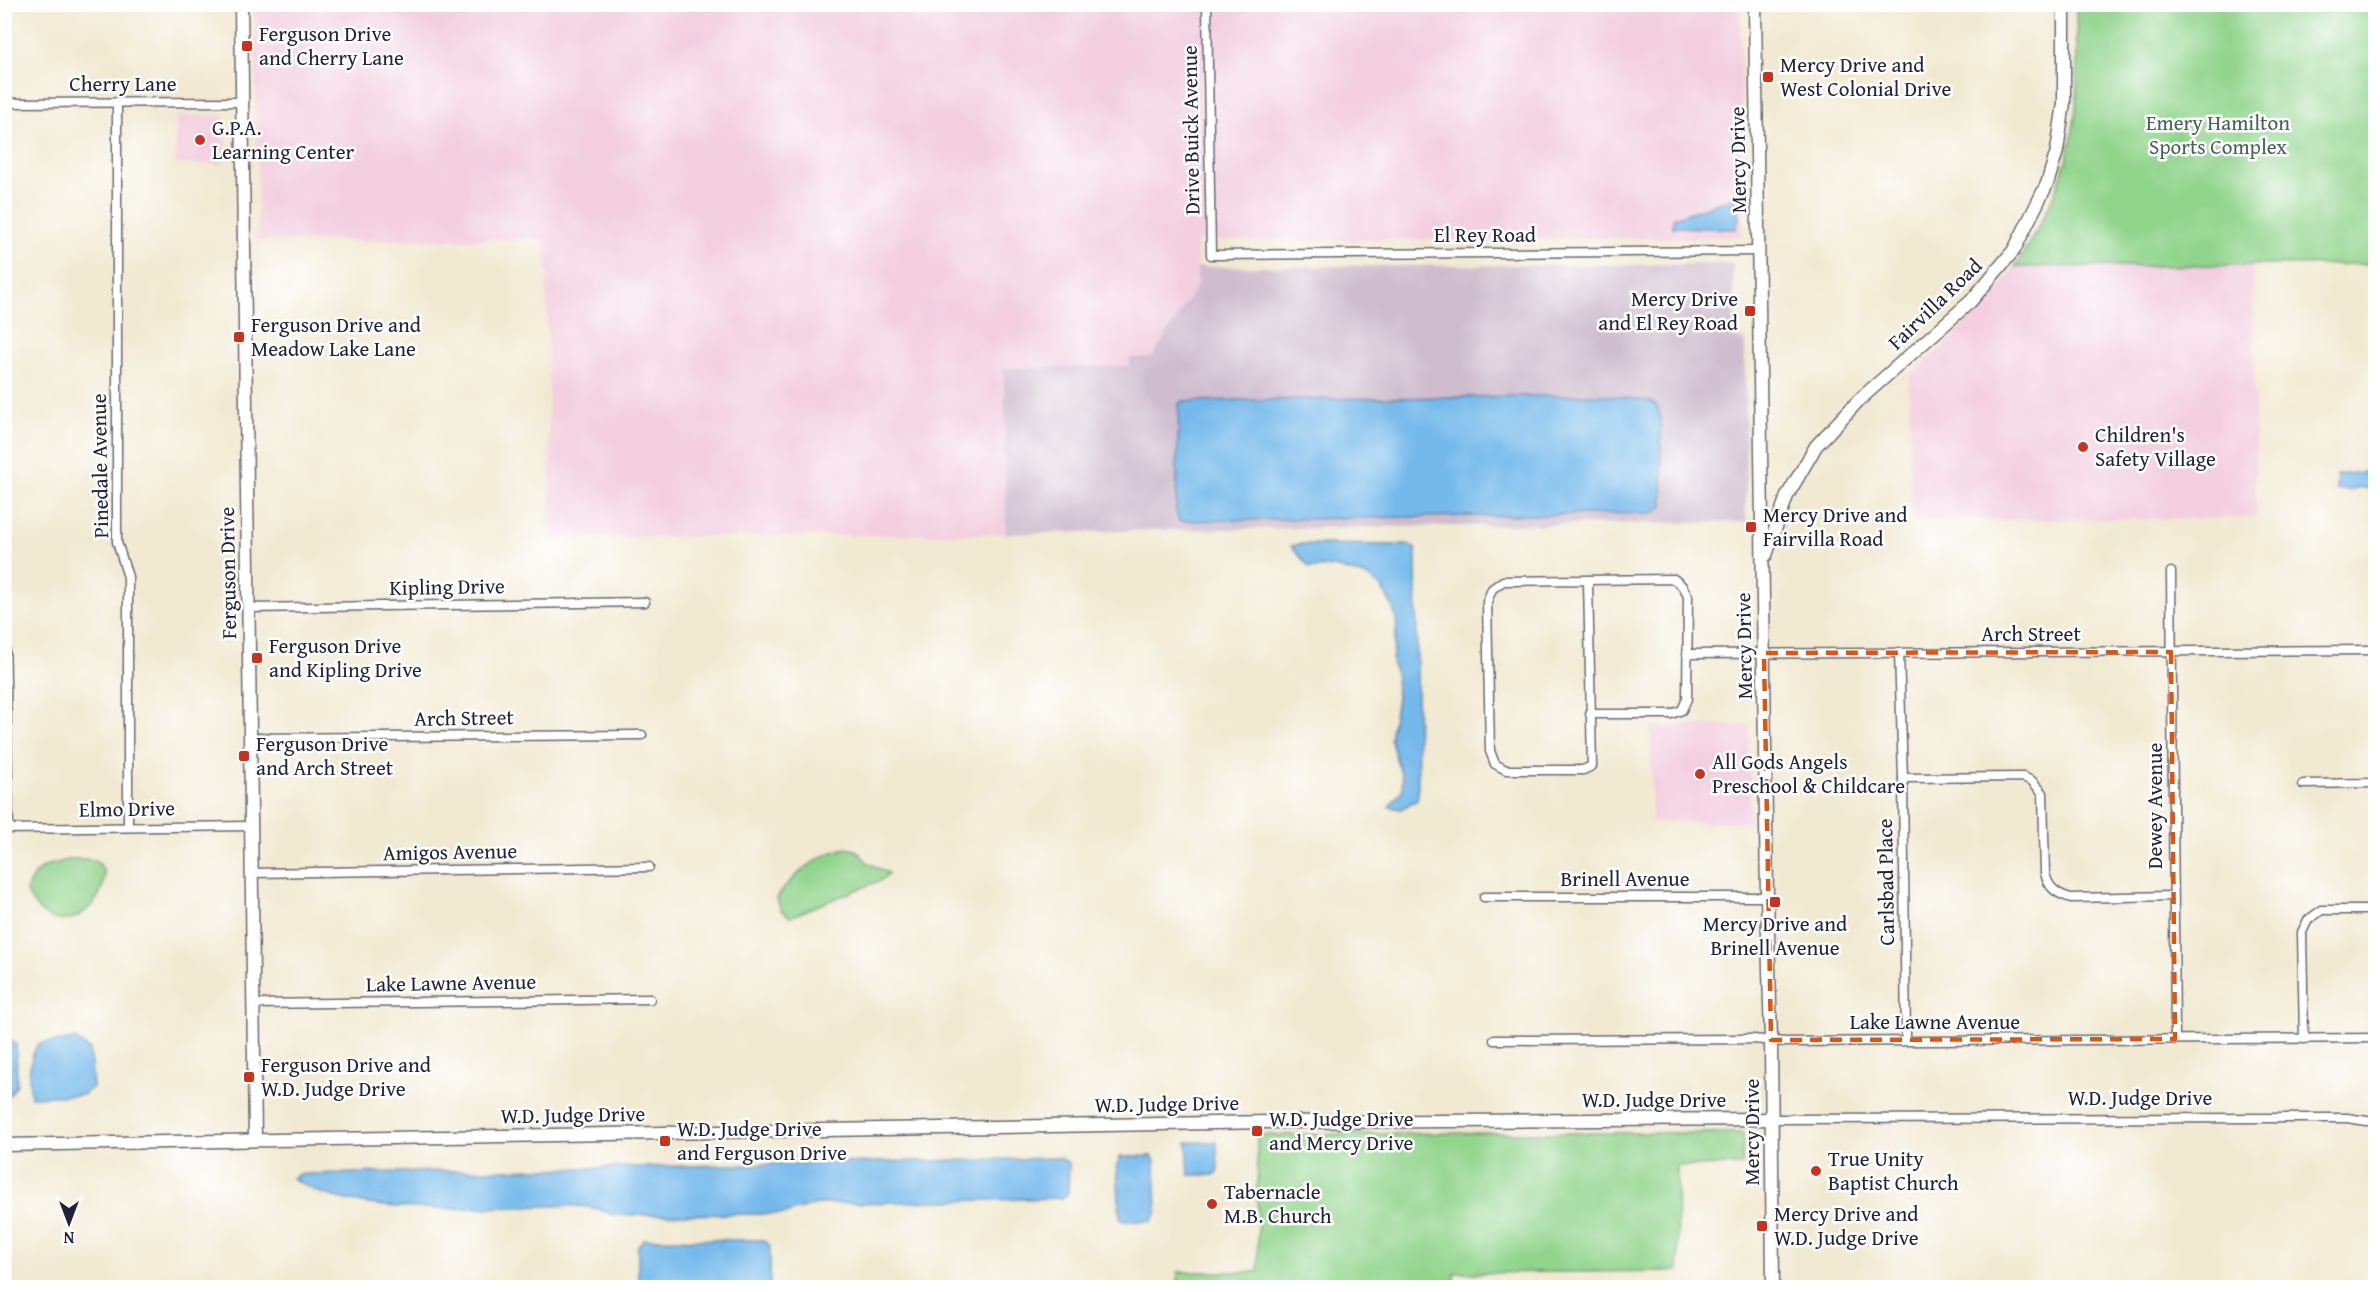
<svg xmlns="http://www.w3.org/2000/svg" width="2380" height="1292" viewBox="0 0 2380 1292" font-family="'Gentium Book Plus',serif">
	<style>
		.built { fill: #f3cfe0 }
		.industrial { fill: #cfbdcf }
		.green { fill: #91d48c; stroke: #5a7b64; stroke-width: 1.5 }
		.water { fill: #75b9eb; stroke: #4c6e93; stroke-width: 1.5 }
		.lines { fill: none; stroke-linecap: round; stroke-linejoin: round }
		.street-casing { stroke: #6a6870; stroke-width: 11 }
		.secondary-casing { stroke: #6a6870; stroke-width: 15 }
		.street { stroke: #fff; stroke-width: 8 }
		.secondary { stroke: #fff; stroke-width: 12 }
		.marked { fill: none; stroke: #de560e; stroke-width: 4.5; stroke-dasharray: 12 8; stroke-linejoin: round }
		.poi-dot { fill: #c8321e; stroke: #fff; stroke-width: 2 }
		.labels { text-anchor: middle; stroke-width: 5; stroke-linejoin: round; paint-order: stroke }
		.poi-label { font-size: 21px; fill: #22223b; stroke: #fff; text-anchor: start }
		.street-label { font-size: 21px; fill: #22223b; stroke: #fff }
		.park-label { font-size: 21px; fill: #496057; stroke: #fff }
	</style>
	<rect width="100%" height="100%" fill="#fff"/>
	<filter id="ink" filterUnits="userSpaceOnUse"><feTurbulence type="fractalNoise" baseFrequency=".0167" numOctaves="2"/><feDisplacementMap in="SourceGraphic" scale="12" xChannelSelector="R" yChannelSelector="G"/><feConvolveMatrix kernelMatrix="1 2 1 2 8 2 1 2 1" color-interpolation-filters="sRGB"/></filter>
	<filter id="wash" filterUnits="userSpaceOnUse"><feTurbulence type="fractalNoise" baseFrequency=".008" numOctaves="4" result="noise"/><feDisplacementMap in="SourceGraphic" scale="24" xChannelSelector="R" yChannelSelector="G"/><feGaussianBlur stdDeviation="1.35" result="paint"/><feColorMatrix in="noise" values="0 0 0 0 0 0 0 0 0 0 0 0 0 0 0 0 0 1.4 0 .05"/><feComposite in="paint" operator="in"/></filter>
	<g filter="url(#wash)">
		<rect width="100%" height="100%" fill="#f1e9d1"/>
		<g class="built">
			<polygon points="255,5 1740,5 1743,237 1197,241 1198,286 1152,357 1130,358 1130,366 1004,368 1006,534 551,538 546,239 258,241"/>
			<polygon points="224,115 224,164 176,164 176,116"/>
			<polygon points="2253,266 2256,518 1912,521 1909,376 1948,342 1996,291 2015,267"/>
			<polygon points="1749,725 1750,822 1652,822 1651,726"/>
		</g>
		<polygon class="industrial" points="1733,264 1734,338 1745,339 1746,522 1158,530 1006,534 1004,368 1130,366 1130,358 1152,357 1197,286 1197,267"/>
		<g class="green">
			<path d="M2076,5H2375V264L2015,267C2043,222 2067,176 2074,124C2080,85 2076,44 2076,5Z"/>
			<path d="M846,848L856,850L868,863L888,873L884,879L790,917L781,910L777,898C792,875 819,854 846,848Z"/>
			<path d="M73,859C80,859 90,858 95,861C128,879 62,964 26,891C36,864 47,865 73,859Z"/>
			<polygon points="1467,1133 1743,1133 1742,1165 1677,1166 1678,1271 1455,1273 1455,1288 1178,1287 1178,1272 1258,1272 1257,1135"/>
		</g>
		<g class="water">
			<polygon points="1732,198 1739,202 1739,218 1736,229 1673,227 1673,218"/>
			<polygon points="1602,395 1649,401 1657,406 1660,415 1663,506 1653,513 1179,521 1176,511 1179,404 1182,401"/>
			<polygon points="2375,471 2375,490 2359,487 2347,491 2336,489 2337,475"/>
			<polygon points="1300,544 1411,545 1416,549 1418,794 1417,800 1401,809 1389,807 1403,789 1401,774 1390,739 1397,698 1396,677 1392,661 1397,625 1393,607 1382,588 1369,577 1335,567 1310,568 1291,546"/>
			<polygon points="4,1038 16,1044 17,1084 10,1095 5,1095"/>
			<path d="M75,1039L90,1050L93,1087L83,1095L31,1097C28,1079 28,1060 38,1044Z"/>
			<polygon points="1187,1142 1217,1142 1218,1171 1216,1175 1189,1175"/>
			<polygon points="1152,1156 1155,1161 1157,1212 1152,1221 1123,1221 1120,1218 1117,1167 1120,1157"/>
			<path d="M1061,1158L1069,1164L1068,1193L1064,1198L817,1204L785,1214L613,1215C587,1201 551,1206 522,1207C456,1208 385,1214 321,1193C311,1190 301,1183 292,1178L299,1174Z"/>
			<polygon points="644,1239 764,1240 770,1246 770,1287 638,1287 638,1245"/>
		</g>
	</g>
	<g filter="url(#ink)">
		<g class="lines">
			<g class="street-casing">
				<g id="street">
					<polyline points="1207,4 1211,255 1759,251"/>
					<polyline points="117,102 117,542 128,577 128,827"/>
					<polyline points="4,103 241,102"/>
					<polyline points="2171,572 2175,1039"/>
					<polyline points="1588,581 1592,766 1583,770 1506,770 1495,764 1490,751 1487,602 1492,589 1503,581 1674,579 1682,586 1688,596 1687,699 1682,710 1671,714 1590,714"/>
					<polyline points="4,584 9,829"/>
					<polyline points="248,608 645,602"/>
					<polyline points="1899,652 1903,778 1906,1040"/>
					<polyline points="1687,654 2376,650"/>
					<polyline points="250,738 642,735"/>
					<path d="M1903,778L2023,777L2032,781L2043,793L2045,873C2048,888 2057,894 2071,898L2173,896"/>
					<polyline points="2303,784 2376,783"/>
					<polyline points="4,829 251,826"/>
					<polyline points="252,873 649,867"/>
					<polyline points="1484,897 1767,897"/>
					<polyline points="253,1004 650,999"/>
					<polyline points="2304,1039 2302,932 2308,920 2322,910 2376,910"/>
					<polyline points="1494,1040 1753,1039 1785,1042 2376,1038"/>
					<polyline points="1772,1119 2347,1118 2367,1121"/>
				</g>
			</g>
			<g class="secondary-casing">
				<g id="secondary">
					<polyline points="241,4 255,1140"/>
					<polyline points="1755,4 1767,897 1771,1040 1773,1288"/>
					<polyline points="1766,555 1787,496 1816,446 1859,400 1971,301 2014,250 2047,184 2057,151 2064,103 2064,4"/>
					<polyline points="4,1145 1269,1122 1772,1119"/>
				</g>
			</g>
			<use href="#street" class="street"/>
			<use href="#secondary" class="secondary"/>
		</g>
	</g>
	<path class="marked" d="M2171,652L2175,1039L1771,1040L1764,653Z"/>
	<g class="poi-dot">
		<rect x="241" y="40" width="12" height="12" rx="3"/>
		<rect x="1762" y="71" width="12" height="12" rx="3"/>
		<circle cx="200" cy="140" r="6"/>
		<rect x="1744" y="305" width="12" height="12" rx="3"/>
		<rect x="233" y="331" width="12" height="12" rx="3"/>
		<circle cx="2083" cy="447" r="6"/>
		<rect x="1745" y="521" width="12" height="12" rx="3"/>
		<rect x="251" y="652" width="12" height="12" rx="3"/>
		<rect x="238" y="750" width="12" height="12" rx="3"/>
		<circle cx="1700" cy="774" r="6"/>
		<rect x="1769" y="896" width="12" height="12" rx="3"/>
		<rect x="243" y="1071" width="12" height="12" rx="3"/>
		<rect x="1251" y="1125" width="12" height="12" rx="3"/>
		<rect x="659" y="1135" width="12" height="12" rx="3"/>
		<circle cx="1816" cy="1171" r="6"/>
		<circle cx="1212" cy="1204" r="6"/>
		<rect x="1756" y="1220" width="12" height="12" rx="3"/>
	</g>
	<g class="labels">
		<g class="poi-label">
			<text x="259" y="41">Ferguson Drive<tspan x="259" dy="24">and Cherry Lane</tspan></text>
			<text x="1780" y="72">Mercy Drive and<tspan x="1780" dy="24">West Colonial Drive</tspan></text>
			<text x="212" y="135">G.P.A.<tspan x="212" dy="24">Learning Center</tspan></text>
			<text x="1738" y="306" text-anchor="end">Mercy Drive<tspan x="1738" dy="24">and El Rey Road</tspan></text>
			<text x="251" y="332">Ferguson Drive and<tspan x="251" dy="24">Meadow Lake Lane</tspan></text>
			<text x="2095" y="442">Children's<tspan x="2095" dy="24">Safety Village</tspan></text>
			<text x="1763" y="522">Mercy Drive and<tspan x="1763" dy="24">Fairvilla Road</tspan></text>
			<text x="269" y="653">Ferguson Drive<tspan x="269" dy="24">and Kipling Drive</tspan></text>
			<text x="256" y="751">Ferguson Drive<tspan x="256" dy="24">and Arch Street</tspan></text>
			<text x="1712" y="769">All Gods Angels<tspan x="1712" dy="24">Preschool &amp; Childcare</tspan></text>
			<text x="1775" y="931" text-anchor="middle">Mercy Drive and<tspan x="1775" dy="24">Brinell Avenue</tspan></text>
			<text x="261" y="1072">Ferguson Drive and<tspan x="261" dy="24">W.D. Judge Drive</tspan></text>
			<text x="1269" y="1126">W.D. Judge Drive<tspan x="1269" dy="24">and Mercy Drive</tspan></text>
			<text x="677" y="1136">W.D. Judge Drive<tspan x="677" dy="24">and Ferguson Drive</tspan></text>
			<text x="1828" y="1166">True Unity<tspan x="1828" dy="24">Baptist Church</tspan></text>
			<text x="1224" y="1199">Tabernacle<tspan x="1224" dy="24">M.B. Church</tspan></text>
			<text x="1774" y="1221">Mercy Drive and<tspan x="1774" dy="24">W.D. Judge Drive</tspan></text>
		</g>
		<g class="street-label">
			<text x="123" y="91">Cherry Lane</text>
			<text transform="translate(1191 130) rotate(-91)" y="7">Drive Buick Avenue</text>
			<text transform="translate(1738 160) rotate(-91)" y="7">Mercy Drive</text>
			<text x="1485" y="242">El Rey Road</text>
			<text transform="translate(1935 304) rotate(-44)" y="7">Fairvilla Road</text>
			<text transform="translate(100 466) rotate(-91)" y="7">Pinedale Avenue</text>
			<text transform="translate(228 573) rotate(-91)" y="7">Ferguson Drive</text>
			<text transform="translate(447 587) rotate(-1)" y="7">Kipling Drive</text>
			<text x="2031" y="641">Arch Street</text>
			<text transform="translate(1744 646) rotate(-91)" y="7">Mercy Drive</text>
			<text transform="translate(464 718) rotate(-1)" y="7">Arch Street</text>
			<text transform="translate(2155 806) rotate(-90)" y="7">Dewey Avenue</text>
			<text transform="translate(127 809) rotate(-1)" y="7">Elmo Drive</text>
			<text transform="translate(450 852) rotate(-1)" y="7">Amigos Avenue</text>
			<text x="1625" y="886">Brinell Avenue</text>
			<text transform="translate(1886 882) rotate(-91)" y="7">Carlsbad Place</text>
			<text transform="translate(451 983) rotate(-1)" y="7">Lake Lawne Avenue</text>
			<text x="1935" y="1029">Lake Lawne Avenue</text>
			<text x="2140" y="1105">W.D. Judge Drive</text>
			<text x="1654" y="1107">W.D. Judge Drive</text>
			<text transform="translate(1167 1104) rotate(-1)" y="7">W.D. Judge Drive</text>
			<text transform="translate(573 1115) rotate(-1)" y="7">W.D. Judge Drive</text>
			<text transform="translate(1752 1132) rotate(-90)" y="7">Mercy Drive</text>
		</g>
		<g class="park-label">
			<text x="2218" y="130">Emery Hamilton<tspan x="2218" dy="24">Sports Complex</tspan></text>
		</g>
	</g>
	<rect width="2380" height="1292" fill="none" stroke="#fff" stroke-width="24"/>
	<g transform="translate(69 1223) rotate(180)" stroke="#ffffff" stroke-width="4.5" paint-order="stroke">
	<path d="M0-4.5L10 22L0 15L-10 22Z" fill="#22223b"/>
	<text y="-9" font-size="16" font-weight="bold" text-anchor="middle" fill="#22223b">N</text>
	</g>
</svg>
